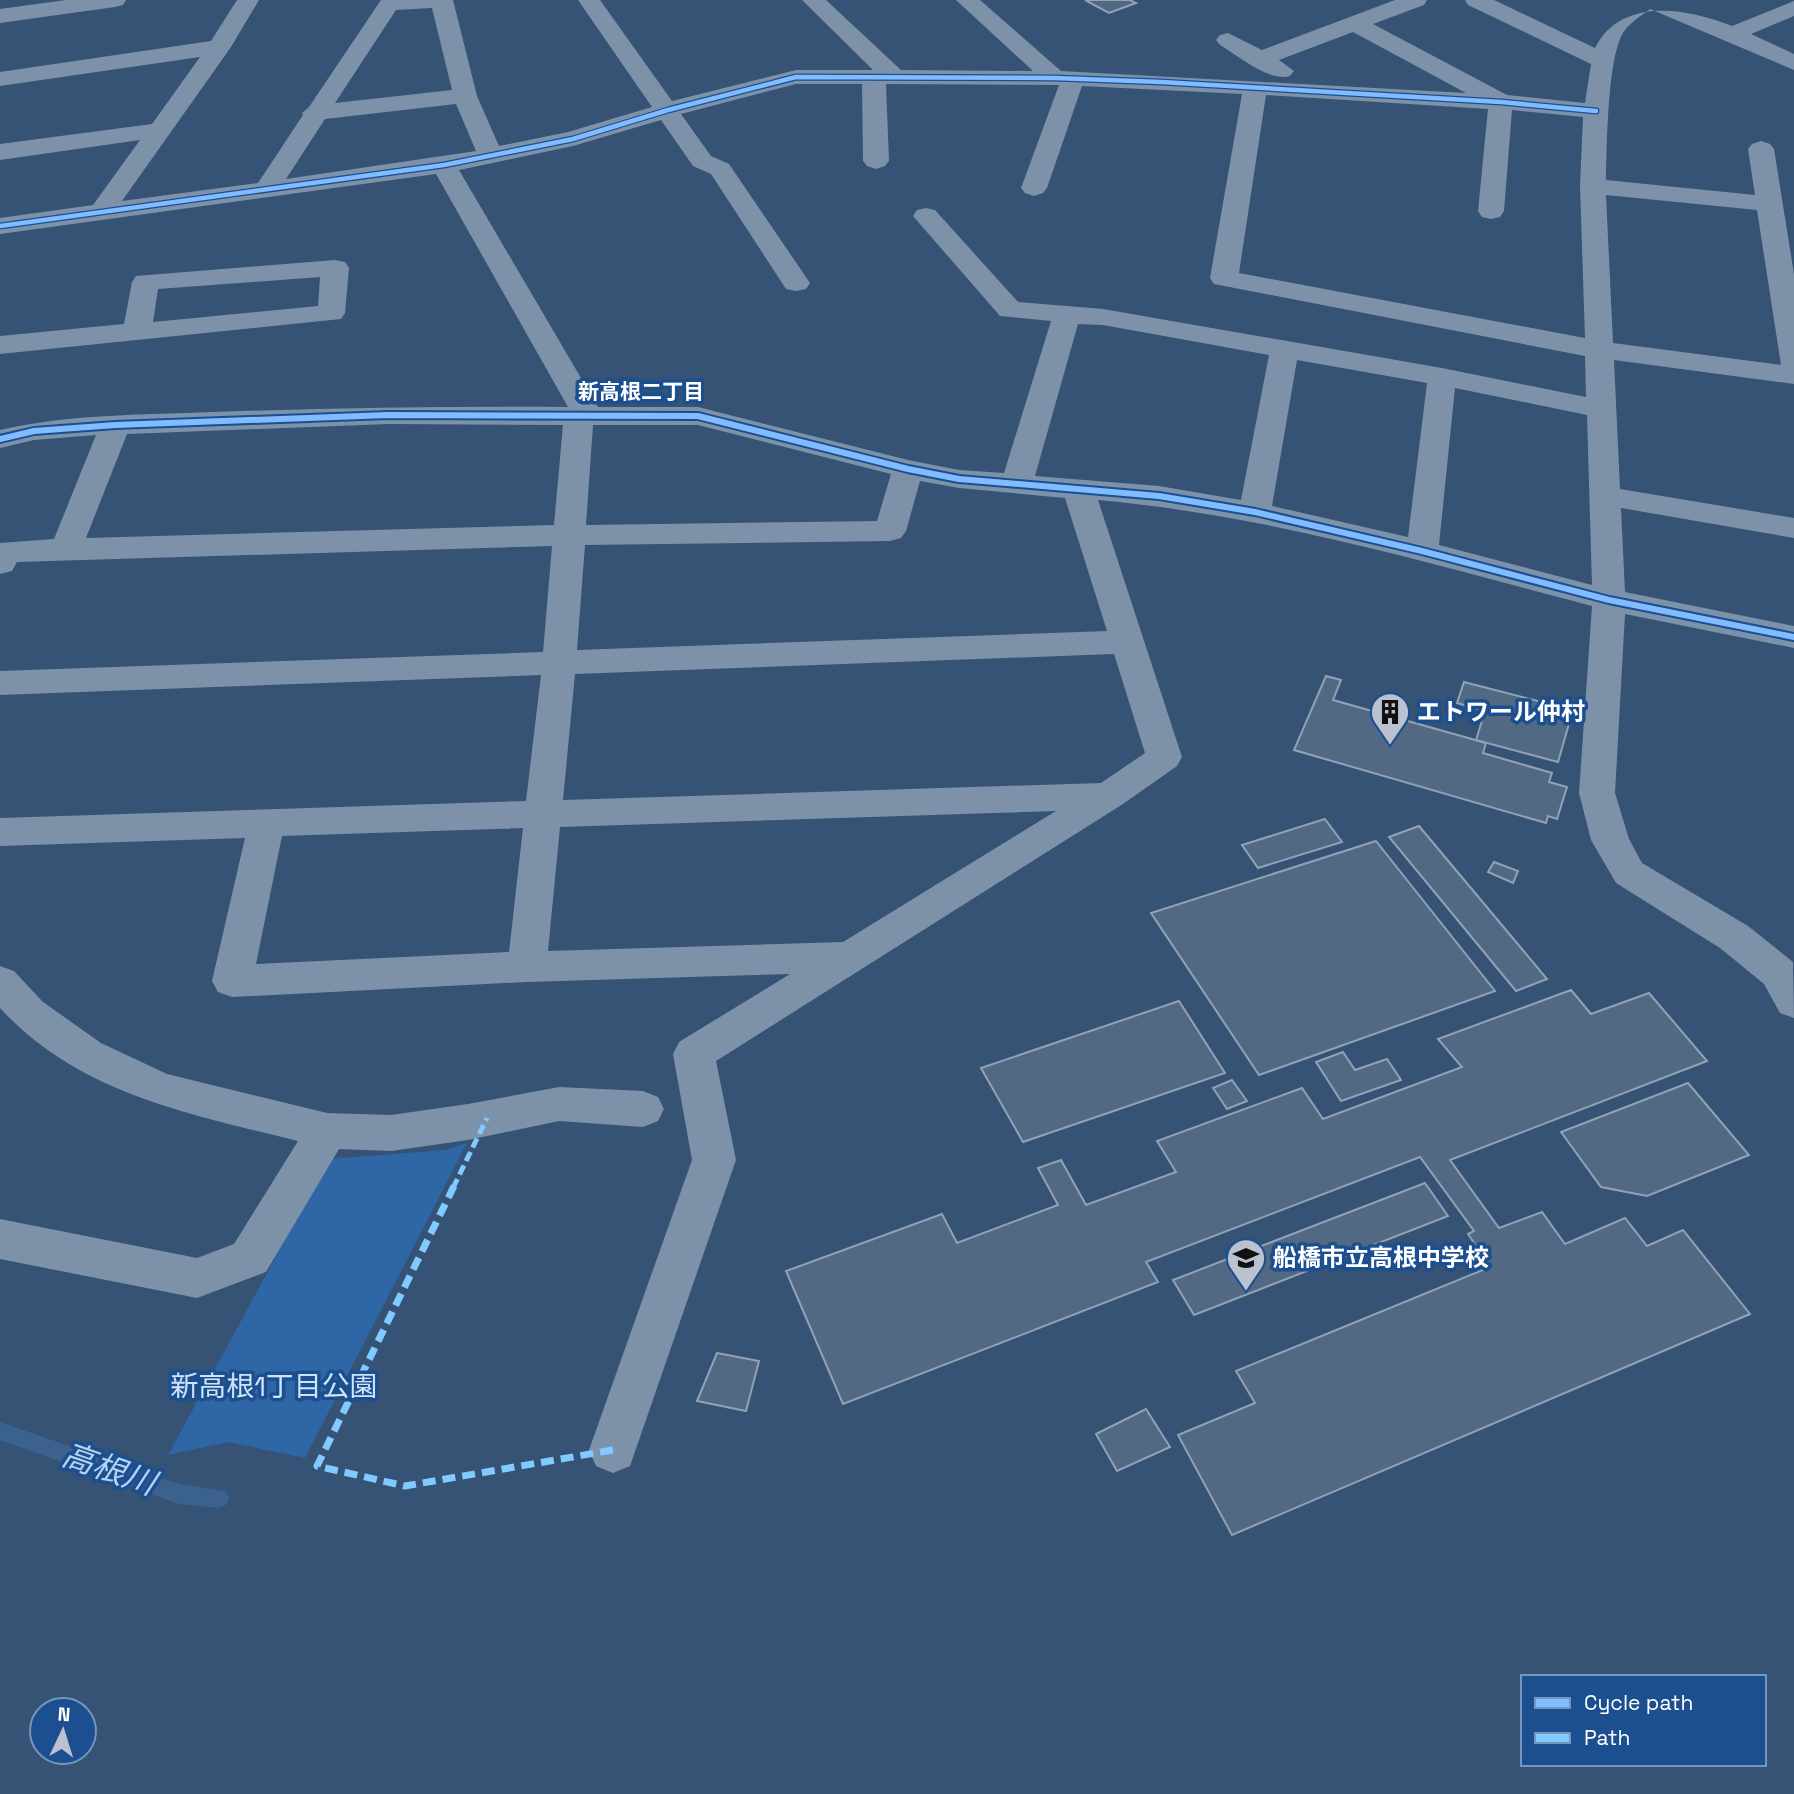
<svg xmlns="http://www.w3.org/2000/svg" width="1794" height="1794" viewBox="0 0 1794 1794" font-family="'Space Grotesk','Noto Sans JP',sans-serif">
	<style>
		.green { fill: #2f66a5 }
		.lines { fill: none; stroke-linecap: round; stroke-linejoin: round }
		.stream { fill: #3b618d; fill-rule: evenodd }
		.building { fill: #526984; stroke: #92a2b6; stroke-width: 2 }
		.minor { fill: #7d92a8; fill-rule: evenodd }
		.quiet-far1 { stroke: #80caff; stroke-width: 5; stroke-dasharray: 10 5; stroke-linecap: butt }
		.quiet { stroke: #80caff; stroke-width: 7; stroke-dasharray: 13 7; stroke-linecap: butt }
		.cycleway-far1-casing { stroke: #1b4f8f; stroke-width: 7 }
		.cycleway-casing { stroke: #1b4f8f; stroke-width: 10 }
		.cycleway-far1 { stroke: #80bcff; stroke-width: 4.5 }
		.cycleway { stroke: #80bcff; stroke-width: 6 }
		.labels { text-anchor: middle; stroke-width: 7; stroke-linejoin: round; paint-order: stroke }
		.far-neighbourhood-label { font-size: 21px; font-weight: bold; fill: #fff; stroke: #1b4f8f }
		.poi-label { font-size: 24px; font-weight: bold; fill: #fff; stroke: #1b4f8f; text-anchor: start }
		.near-park-label { font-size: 28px; fill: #cfe3fa; stroke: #1b4f8f }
		.near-water-label { font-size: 32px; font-style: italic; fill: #b5d3f5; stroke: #1b4f8f }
	</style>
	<rect width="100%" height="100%" fill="#365274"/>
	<polygon class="green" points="467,1143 305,1458 228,1442 168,1455 329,1159 445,1150"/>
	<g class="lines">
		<polygon class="stream" points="0,1422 179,1484 226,1491 229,1498 226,1505 219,1508 179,1504 0,1440"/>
	</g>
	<g class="building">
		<polygon points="1085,0 1130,0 1136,3 1109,13"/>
		<polygon points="1326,676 1341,680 1333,700 1486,743 1483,753 1552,773 1549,782 1567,787 1557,819 1548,816 1546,823 1294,750"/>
		<polygon points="1464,682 1573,710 1558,762 1476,740 1485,711 1457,703"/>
		<polygon points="1325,819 1342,842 1258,868 1242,845"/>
		<polygon points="1419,826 1547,979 1516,991 1389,837"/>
		<polygon points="1376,841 1495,991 1259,1075 1151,913"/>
		<polygon points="1494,862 1518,871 1513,883 1488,872"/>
		<polygon points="1571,990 1591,1014 1649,993 1707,1061 1450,1160 1499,1228 1542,1212 1565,1244 1625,1218 1647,1246 1683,1230 1750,1314 1232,1535 1178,1435 1255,1403 1236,1371 1490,1267 1468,1234 1474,1231 1420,1157 1146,1262 1158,1282 843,1404 786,1271 942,1214 957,1243 1058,1205 1038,1168 1061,1160 1086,1205 1176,1172 1157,1141 1302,1088 1323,1119 1462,1067 1438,1039"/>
		<polygon points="1179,1001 1225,1073 1023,1142 981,1068"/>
		<polygon points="1343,1052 1355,1070 1387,1059 1401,1080 1341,1101 1316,1062"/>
		<polygon points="1232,1080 1247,1101 1227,1109 1213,1088"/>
		<polygon points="1688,1083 1749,1155 1647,1196 1601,1187 1561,1132"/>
		<polygon points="1425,1183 1448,1216 1194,1315 1173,1280"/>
		<polygon points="717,1353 759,1361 746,1411 697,1401"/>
		<polygon points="1146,1409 1170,1447 1117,1471 1096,1434"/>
	</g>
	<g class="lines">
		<g class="minor">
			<polygon points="66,0 126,0 123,5 115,7 0,23 0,9"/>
			<path d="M237,0H259L231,47L122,201L258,183L303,115L302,113L309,107L381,0H453L477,96L499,146L568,132L652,107L578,0H600L672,101L796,70H873L802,0H826L901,70L1033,71L956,0H980L1061,71L1466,93L1353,32L1279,60L1294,71L1290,76C1268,82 1239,56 1220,45L1216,40L1220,35L1228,33L1262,50L1395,0H1427L1424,5L1373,24L1507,95L1585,103L1591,64L1468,5L1465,0H1494L1595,48C1619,0 1679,5 1732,26L1794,1V16L1751,34L1794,54V70L1650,9C1642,15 1631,22 1625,30C1607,52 1607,149 1606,180L1755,195L1748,149L1752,144L1761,141L1770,144L1774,149L1794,274V384L1614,360L1620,489L1794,518V538L1621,508L1625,592L1794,626V648L1625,614L1615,793L1629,839L1642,863L1748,926L1793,962L1794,1018L1780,1013L1764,984L1720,948L1616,883L1591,840L1579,793L1592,606C1429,563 1266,515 1098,500L1182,757L1177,766L1123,804L716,1061L736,1160L630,1466L613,1473L596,1466L589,1450L692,1160L673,1054L679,1042L790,974L527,982L232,997L218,992L212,981L245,838L0,846V818L526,801L541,675L0,695V671L543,652L552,546L17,562L12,571L0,574V543L54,539L96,435L34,440L0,448V430C69,414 141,415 212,412C331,408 449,406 568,407L436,174L0,234V218L93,205L140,140L0,160V144L152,124L200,57L0,86V72L211,41ZM432,8L452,90L335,103L396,10ZM796,84H862L863,161L867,166L876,169L885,166L889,161L886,84L1059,85L1021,188L1025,193L1034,196L1043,193L1047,188L1082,86L1242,94L1210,278L1214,284L1585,356L1586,397L1442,368L1103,309L1018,302L935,210L926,208L917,210L913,216L1000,316L1051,321L1004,473L959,470L908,460L698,407H598L459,170L573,146L661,120L693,166L711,174L786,289L796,291L806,289L810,283L729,164L711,156L681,114ZM1266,95L1488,109L1478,211L1482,217L1491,219L1500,217L1504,211L1512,110L1583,117L1580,186L1585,338L1239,273ZM456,104L476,151L286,179L325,119ZM1606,195L1757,210L1781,365L1613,343ZM1078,324L1103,325L1269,355L1241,500L1159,486L1035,476ZM1297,360L1427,383L1408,537L1272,506ZM1455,388L1587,415L1592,585L1439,545ZM388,424L563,425L554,525L86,538L127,434ZM593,425H698L891,474L877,521L586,525ZM920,481L959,488L1065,498L1107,631L577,650L585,545L890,541L901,538L906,531ZM1114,654L1145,753L1101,783L563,800L575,674ZM1056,811L843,942L548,951L560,827ZM523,828L509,952L256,964L282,836Z"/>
			<path d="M335,260L345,262L349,268L345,313L341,319L0,354V336L124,324L132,282L136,276ZM320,277L318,306L153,322L158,289Z"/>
			<path d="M0,966L14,971L43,1002L101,1043L167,1074L327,1113L391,1115L468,1104L559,1087L643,1091L658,1097L664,1109L658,1121L643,1127L559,1121L468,1140L391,1151L339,1149L266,1272L197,1298L0,1259V1219L197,1258L234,1244L298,1141C190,1114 79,1094 0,1008Z"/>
		</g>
		<polyline class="quiet-far1" points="453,1188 487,1118"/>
		<polyline class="quiet" points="454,1186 317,1466 405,1486 613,1450"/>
		<g class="cycleway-far1-casing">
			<polyline id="cycleway-far1" points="0,226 444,165 573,139 668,110 796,77 1055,78 1161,82 1501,102 1596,111"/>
		</g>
		<g class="cycleway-casing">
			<polyline id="cycleway" points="0,439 34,431 115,425 388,415 698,416 908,469 959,479 1159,496 1255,512 1422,551 1609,600 1794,637"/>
		</g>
		<use href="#cycleway-far1" class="cycleway-far1"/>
		<use href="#cycleway" class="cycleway"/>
	</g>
	<defs>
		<g id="building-pin" transform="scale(2.0125)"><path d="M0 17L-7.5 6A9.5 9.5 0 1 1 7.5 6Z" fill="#b9c2ce" stroke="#1b4f8f"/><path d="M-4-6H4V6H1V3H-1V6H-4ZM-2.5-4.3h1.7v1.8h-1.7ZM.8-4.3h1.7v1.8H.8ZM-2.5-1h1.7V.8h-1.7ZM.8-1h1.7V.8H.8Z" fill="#111"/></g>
		<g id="school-pin" transform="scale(2.0125)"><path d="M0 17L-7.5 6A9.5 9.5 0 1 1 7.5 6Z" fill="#b9c2ce" stroke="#1b4f8f"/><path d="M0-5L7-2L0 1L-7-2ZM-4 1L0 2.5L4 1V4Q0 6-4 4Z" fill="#111"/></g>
	</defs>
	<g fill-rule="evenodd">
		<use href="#building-pin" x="1390" y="712"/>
		<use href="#school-pin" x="1246" y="1258"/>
	</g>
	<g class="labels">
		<g class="far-neighbourhood-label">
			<text x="641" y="399">新高根二丁目</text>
		</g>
		<g class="poi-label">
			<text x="1417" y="720">エトワール仲村</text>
			<text x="1273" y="1266">船橋市立高根中学校</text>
		</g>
		<g class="near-park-label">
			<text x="274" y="1396">新高根1丁目公園</text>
		</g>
		<g class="near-water-label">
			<text transform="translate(109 1469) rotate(19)" y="11">高根川</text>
		</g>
	</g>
	<rect x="1521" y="1675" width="245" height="91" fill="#1b4f8f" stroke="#7695bc" stroke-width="2"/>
	<rect x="1535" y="1698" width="35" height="10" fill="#80bcff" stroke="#7695bc" stroke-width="2"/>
	<text x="1584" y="1710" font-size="21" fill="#ffffff">Cycle path</text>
	<rect x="1535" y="1733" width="35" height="10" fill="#80caff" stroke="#7695bc" stroke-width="2"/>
	<text x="1584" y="1745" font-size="21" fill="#ffffff">Path</text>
	<g transform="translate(63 1731) rotate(4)"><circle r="33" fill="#1b4f8f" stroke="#7695bc" stroke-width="2"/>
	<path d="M0-5L12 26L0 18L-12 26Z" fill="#b9c2ce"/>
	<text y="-10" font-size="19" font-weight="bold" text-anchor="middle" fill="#ffffff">N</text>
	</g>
</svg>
